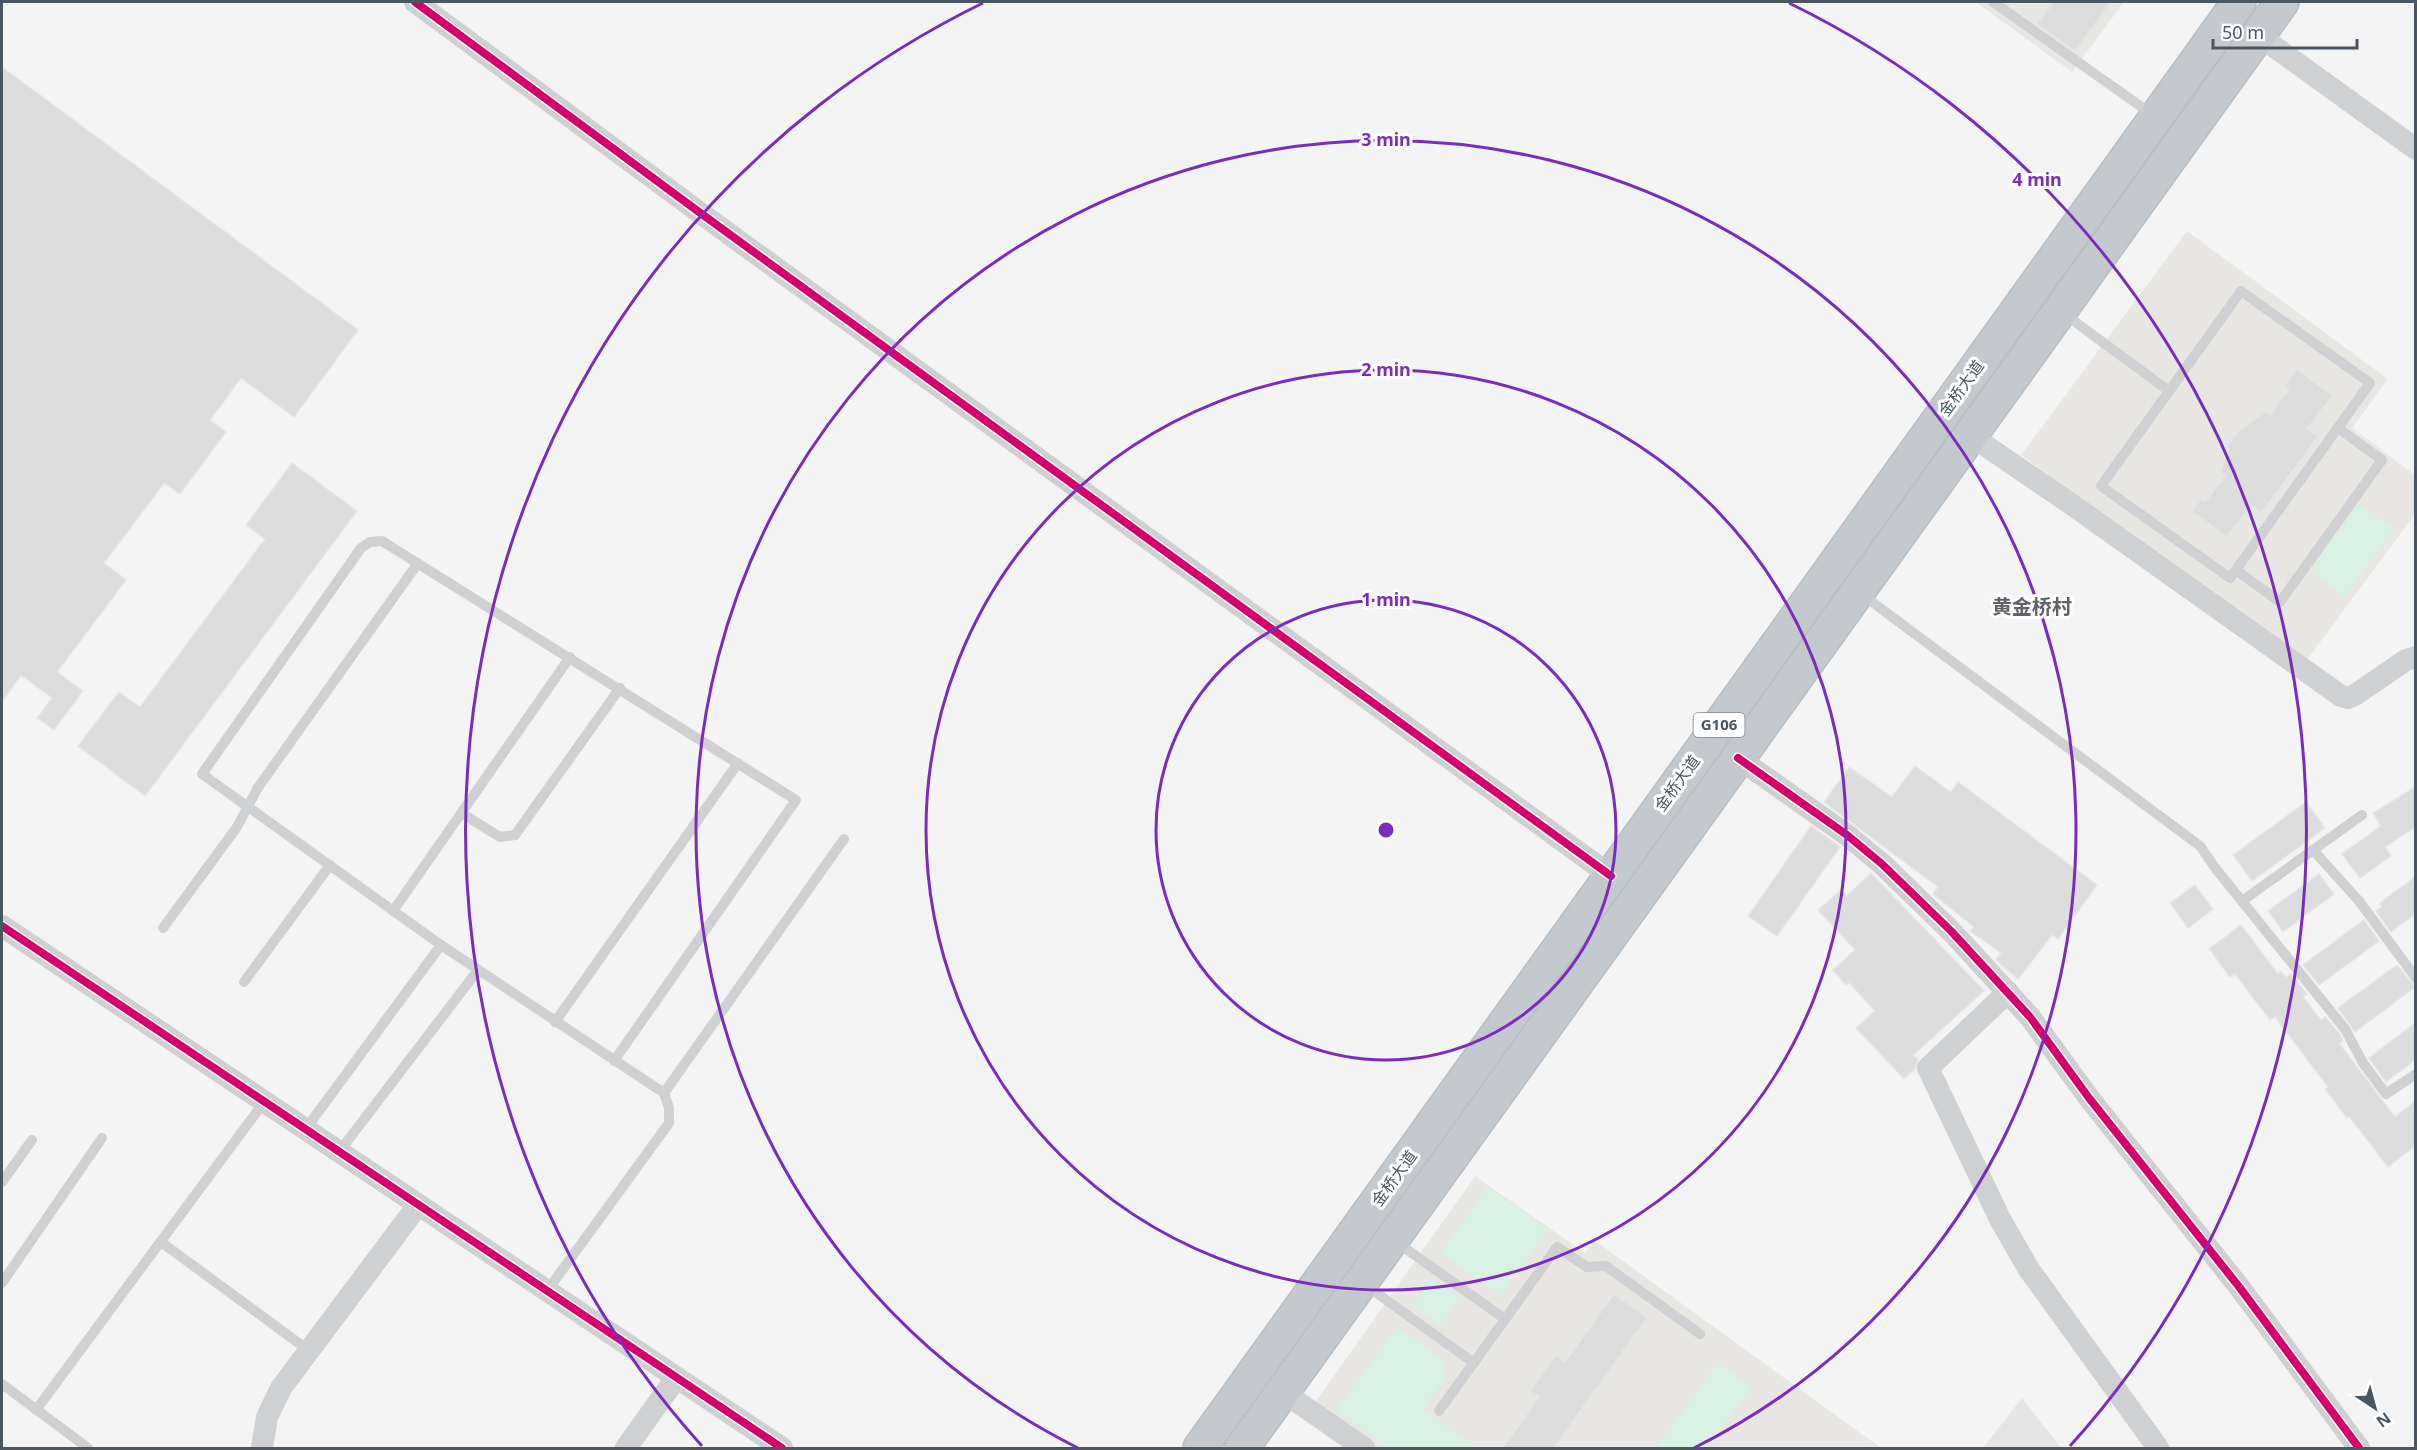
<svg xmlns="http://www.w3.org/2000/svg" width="2417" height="1450" viewBox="0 0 2417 1450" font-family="'Noto Sans','Noto Sans SC',sans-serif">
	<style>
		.commercial { fill: #e8e7e3 }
		.education { fill: #e6e5e6 }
		.green { fill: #d9f2e3 }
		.building { fill: #ddddde; stroke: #e5e6e7; stroke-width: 1.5 }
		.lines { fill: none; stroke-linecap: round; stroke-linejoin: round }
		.trunk-casing { stroke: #b9bec3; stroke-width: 36 }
		.service { stroke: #ced0d2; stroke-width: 10 }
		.minor { stroke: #ced0d2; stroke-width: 22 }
		.trunk { stroke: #c4c9cd; stroke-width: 33 }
		.cycleway-casing { stroke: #fff; stroke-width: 11 }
		.cycleway { stroke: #d6006c; stroke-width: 8 }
		.ring { fill: none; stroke: #7b2cbf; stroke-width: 3 }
		.labels { text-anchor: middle; stroke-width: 6; stroke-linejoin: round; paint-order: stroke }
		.shield { fill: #fff; stroke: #808990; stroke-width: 1.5 }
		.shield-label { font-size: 15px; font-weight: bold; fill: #4a5661 }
		.street-label { font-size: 16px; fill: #4a5661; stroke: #fff }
		.quarter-label { font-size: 20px; font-weight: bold; fill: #5f6368; stroke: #fff }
		.centre { fill: #7b2cbf; stroke: #fff; stroke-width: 3 }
		.ring-label { font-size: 18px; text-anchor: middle; font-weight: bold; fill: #7b2cbf; stroke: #fff; stroke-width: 6; stroke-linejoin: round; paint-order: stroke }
	</style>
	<rect width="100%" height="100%" fill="#f4f4f4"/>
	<g class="commercial">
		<polygon points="1976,2 2124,2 2072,72"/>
		<polygon points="2187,231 2388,379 2352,428 2415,475 2415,514 2304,664 2021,455"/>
		<polygon points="1475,1176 1585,1253 1594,1240 1881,1448 1378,1448 1314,1404"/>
	</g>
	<polygon class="education" points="2022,1398 2061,1448 1983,1448"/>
	<g class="green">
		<polygon points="2358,504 2394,529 2345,597 2310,571"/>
		<polygon points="1488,1187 1548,1230 1501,1296 1440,1253"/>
		<polygon points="1432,1278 1460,1298 1440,1326 1412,1306"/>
		<polygon points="1397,1327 1444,1360 1445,1378 1423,1409 1477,1448 1388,1448 1336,1411"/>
		<polygon points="1718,1363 1752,1387 1708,1448 1656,1448"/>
	</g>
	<g class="building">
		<polygon points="2054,2 2111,2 2075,51 2037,24"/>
		<polygon points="2,67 358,330 294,417 241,378 210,420 226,432 180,494 164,483 104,563 126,580 57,672 83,691 54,730 37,718 52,698 21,675 2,702"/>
		<polygon points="2297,369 2332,396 2307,429 2318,437 2261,513 2251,505 2227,537 2192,511 2201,499 2205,502 2225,476 2221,473 2229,443 2238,431 2266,412 2270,415 2289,389 2284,386"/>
		<polygon points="292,463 357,511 145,796 78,746 119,692 140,707 265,539 246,525"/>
		<polygon points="1915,766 1951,792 1958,782 2097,885 2058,939 2052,935 2018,979 1996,960 2001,953 1970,931 1974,927 1933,894 1938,887 1824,802 1849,767 1892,797"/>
		<polygon points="2415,787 2415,827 2385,847 2391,856 2360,878 2342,854 2381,826 2373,813"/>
		<polygon points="2306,802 2325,828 2252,881 2233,855"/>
		<polygon points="1811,826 1840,847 1777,936 1748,916"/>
		<polygon points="1871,873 1984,991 1913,1055 1918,1060 1915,1069 1904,1079 1856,1028 1875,1011 1849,983 1846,985 1833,970 1855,950 1818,910 1841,890 1847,896"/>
		<polygon points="2319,874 2334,894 2283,932 2268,911"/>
		<polygon points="2415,877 2415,914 2391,932 2376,911 2382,907 2380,903"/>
		<polygon points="2195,885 2213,909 2188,928 2170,903"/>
		<polygon points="2364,920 2379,941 2319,985 2303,965"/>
		<polygon points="2241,925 2278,974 2281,971 2286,977 2291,974 2307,994 2303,997 2321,1020 2325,1017 2339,1033 2343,1041 2339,1043 2395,1117 2415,1101 2415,1146 2388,1167 2349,1116 2347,1118 2325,1089 2328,1087 2275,1017 2270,1020 2235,974 2230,977 2209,949"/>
		<polygon points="2397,965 2415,987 2355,1032 2338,1008"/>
		<polygon points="2415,1023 2415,1060 2386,1082 2369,1058"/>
		<polygon points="1614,1294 1647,1318 1553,1449 1502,1449 1539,1397 1530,1391 1556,1355 1565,1362"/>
	</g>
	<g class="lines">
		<g class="trunk-casing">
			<g id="trunk">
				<polyline points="1200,1448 2239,2"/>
				<polyline points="1242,1448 2282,2"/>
			</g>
		</g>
		<g class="service">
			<polyline points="1993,2 2153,115"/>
			<polygon points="2241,291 2370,383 2230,578 2101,486"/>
			<polyline points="2063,313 2169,391"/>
			<polyline points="2236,570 2280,602 2382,460 2338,428"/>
			<polyline points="1860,593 2200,846 2216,869 2345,1029 2363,1063 2386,1094 2416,1074"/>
			<polyline points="461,813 500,837 515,835 620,688"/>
			<polyline points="2313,850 2359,901 2416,978"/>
			<polyline points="2242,901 2362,815"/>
			<polyline points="393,911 570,657"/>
			<polyline points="163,928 237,827 257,789 418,563"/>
			<polyline points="244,982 330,865"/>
			<polyline points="555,1022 738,763"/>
			<polyline points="664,1093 844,839"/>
			<polyline points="305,1130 441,945"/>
			<polyline points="339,1152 478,970"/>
			<polyline points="2,1182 32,1140"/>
			<polyline points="1395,1241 1505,1319"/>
			<polyline points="161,1242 308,1350"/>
			<polyline points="2,1283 102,1138"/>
			<polyline points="1364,1284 1474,1363"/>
			<polyline points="547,1291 669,1123 669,1108 664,1093 441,945 202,774 361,548 370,542 382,541 796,800 614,1061"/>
			<polyline points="2,1384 88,1448"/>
			<polyline points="36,1410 264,1102"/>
			<polyline points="1439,1411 1557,1247 1587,1267 1606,1266 1700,1334"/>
		</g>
		<g class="minor">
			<polyline points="415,2 699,212 1611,876"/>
			<polyline points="2258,35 2416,149"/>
			<polyline points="1970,435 2071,504 2341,696 2348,698 2355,695 2406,660 2416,657"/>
			<polyline points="1738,758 1847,835 1882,864 1951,931 2030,1017 2089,1098 2240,1288 2359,1448"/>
			<polyline points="2,926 782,1448"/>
			<polyline points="2008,992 1928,1068 2000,1219 2028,1268 2158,1448"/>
			<polyline points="1283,1392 1364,1448"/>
			<polyline points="262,1448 267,1417 281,1388 418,1205"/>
			<polyline points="626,1448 676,1378"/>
		</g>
		<use href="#trunk" class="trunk"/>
		<g class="cycleway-casing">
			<g id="cycleway">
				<polyline points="415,2 699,212 1611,876"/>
				<polyline points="1738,758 1847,835 1882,864 1951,931 2030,1017 2089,1098 2240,1288 2359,1448"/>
				<polyline points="2,926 782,1448"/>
			</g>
		</g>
		<use href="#cycleway" class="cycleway"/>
	</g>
	<g class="ring">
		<circle cx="1386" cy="830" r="230"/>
		<circle cx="1386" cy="830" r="460"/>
		<path d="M1078 1448A690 690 0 1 1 1694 1448"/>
		<path d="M702 1446A920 920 0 0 1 983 3M1789 3A920 920 0 0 1 2070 1446"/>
	</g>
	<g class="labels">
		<rect class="shield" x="1693.5" y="713" width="51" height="24" rx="4.5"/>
		<g class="shield-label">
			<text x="1719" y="730">G106</text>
		</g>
		<g class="street-label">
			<text transform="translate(1961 388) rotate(-54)" y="6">金桥大道</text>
			<text transform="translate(1677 783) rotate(-54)" y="6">金桥大道</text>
			<text transform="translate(1394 1178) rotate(-54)" y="6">金桥大道</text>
		</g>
		<g class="quarter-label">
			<text x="2032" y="614">黄金桥村</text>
		</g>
	</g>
	<circle cx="1386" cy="830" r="9" class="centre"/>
	<g class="ring-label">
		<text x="1386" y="146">3 min</text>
		<text x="2037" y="186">4 min</text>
		<text x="1386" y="376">2 min</text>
		<text x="1386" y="606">1 min</text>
	</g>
	<rect width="2417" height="1450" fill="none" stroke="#4a5661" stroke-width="6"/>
	<g transform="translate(2375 1408) rotate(144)" stroke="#ffffff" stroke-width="4.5" paint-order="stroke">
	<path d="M0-4.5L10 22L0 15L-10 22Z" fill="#4a5661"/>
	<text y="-9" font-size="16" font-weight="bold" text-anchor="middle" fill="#4a5661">N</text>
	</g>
	<path d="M2213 39v9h144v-9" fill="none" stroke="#4a5661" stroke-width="3"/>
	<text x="2222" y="39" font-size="18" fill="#4a5661" stroke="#ffffff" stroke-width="4.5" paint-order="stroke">50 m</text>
</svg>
